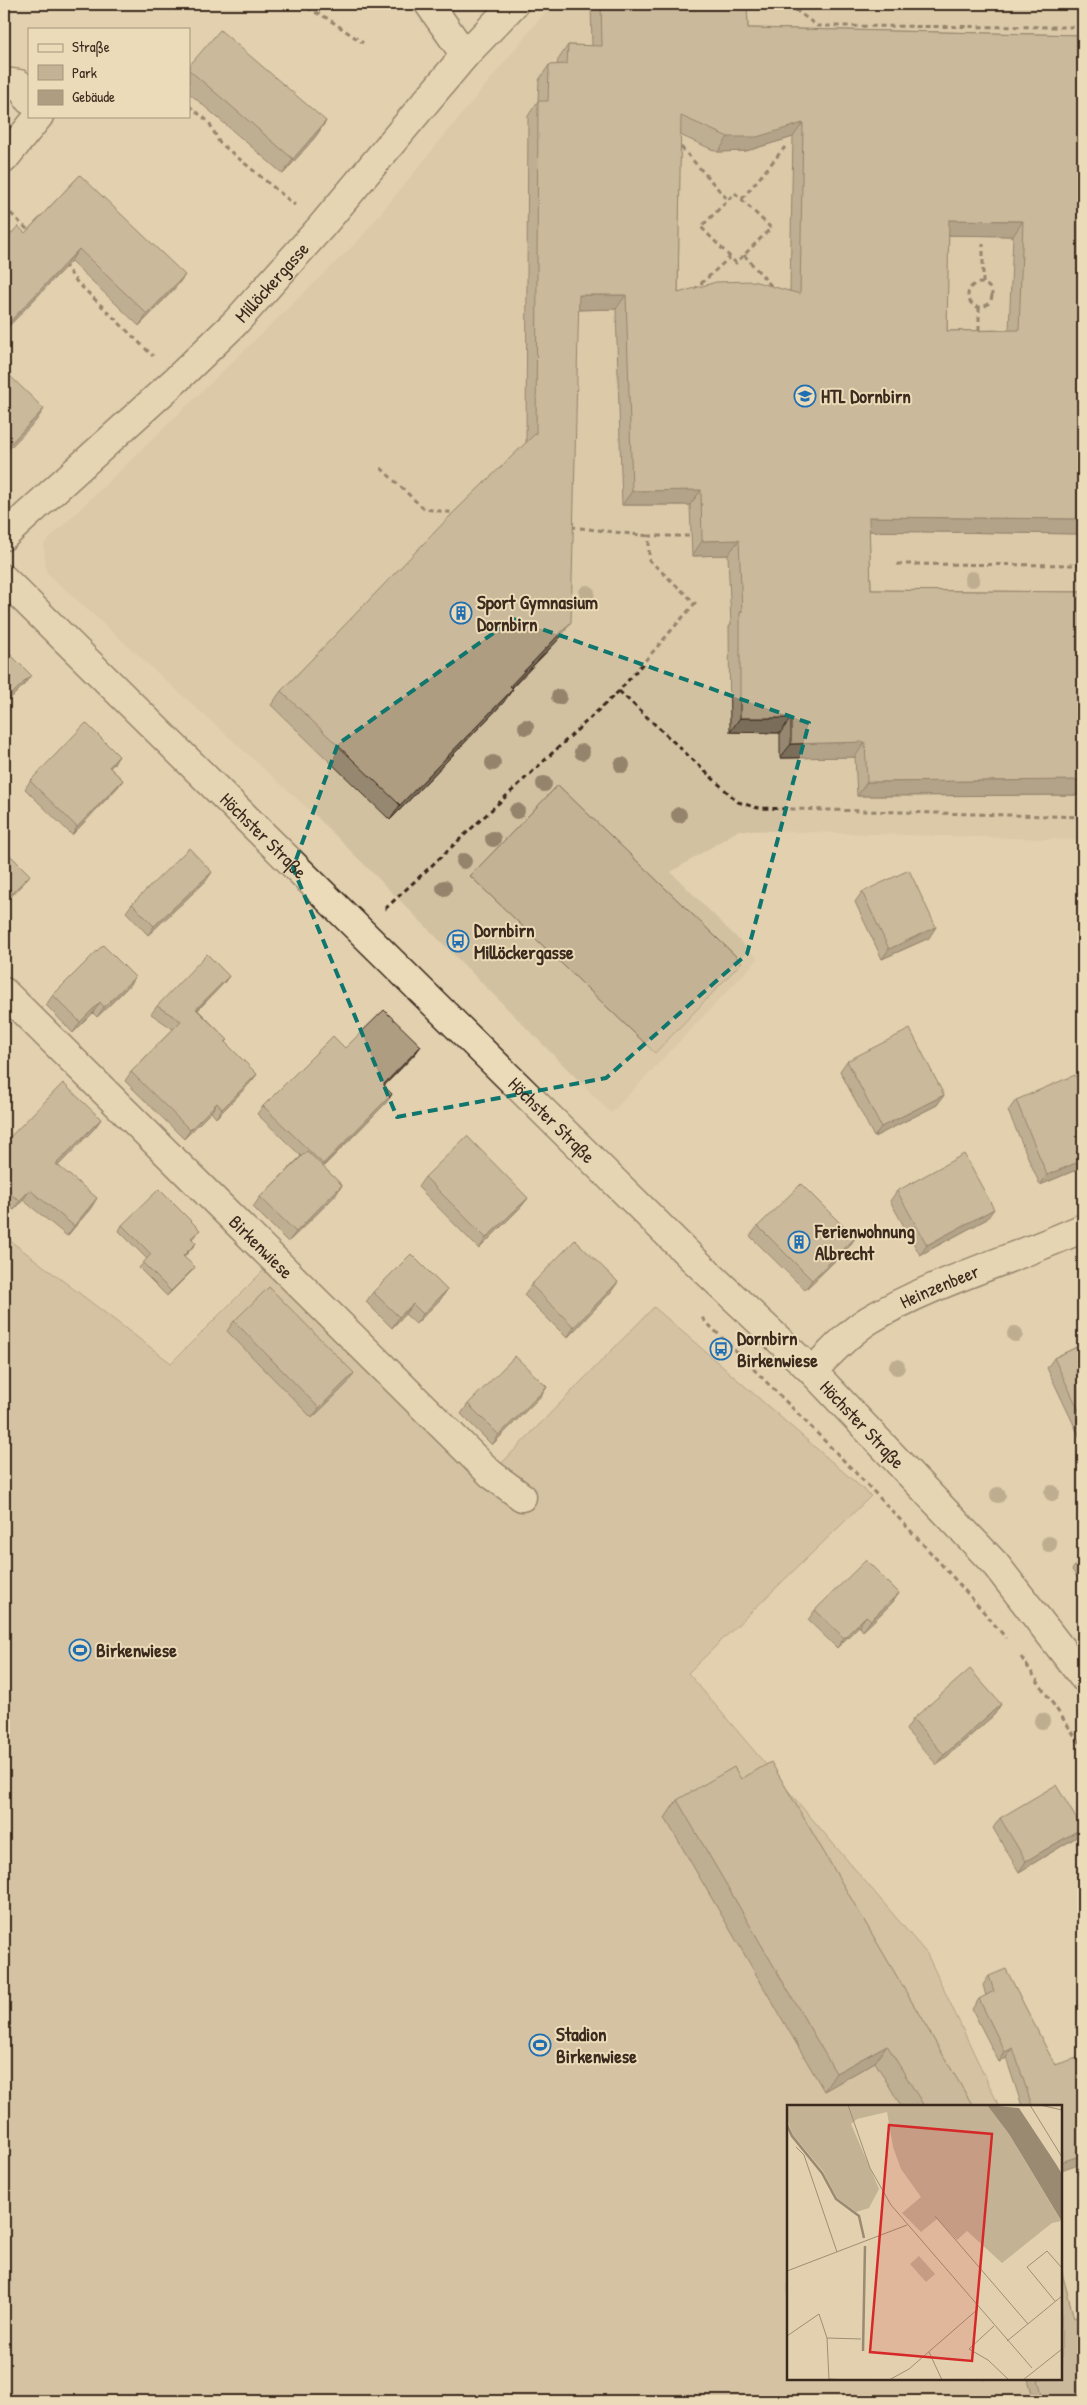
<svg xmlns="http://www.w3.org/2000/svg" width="1087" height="2405" viewBox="0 0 1087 2405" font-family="'Patrick Hand',sans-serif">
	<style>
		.built { fill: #d2c1a1 }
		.green { fill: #c3b294; stroke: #7f6e59 }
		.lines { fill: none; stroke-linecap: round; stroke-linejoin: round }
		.street-casing { stroke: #3b2a1e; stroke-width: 31 }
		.secondary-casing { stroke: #3b2a1e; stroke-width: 31 }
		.path { stroke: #3b2a1e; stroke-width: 3; stroke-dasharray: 5 4; stroke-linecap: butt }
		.street { stroke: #ecdbb8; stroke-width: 28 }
		.secondary { stroke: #ecdbb8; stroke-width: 28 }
		.tree { fill: #95846c }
		.wall { fill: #96876f; stroke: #3b2a1e; fill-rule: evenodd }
		.shaded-wall { fill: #7a6e5a; stroke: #3b2a1e }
		.building { fill: #ae9d81; stroke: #3b2a1e; fill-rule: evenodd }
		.marked { fill: none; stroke: #0f766e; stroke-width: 4; stroke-dasharray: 10 6; stroke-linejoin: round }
		.labels { text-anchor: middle; stroke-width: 4; stroke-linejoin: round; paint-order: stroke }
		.street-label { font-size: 19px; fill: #3b2a1e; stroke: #ecdbb8 }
		.poi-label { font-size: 19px; font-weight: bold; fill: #3b2a1e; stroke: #ecdbb8; text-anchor: start }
		.inset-river { fill: none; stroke: #9b8a72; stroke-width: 2.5 }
		.inset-road { fill: none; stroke: #9f8e75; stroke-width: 1 }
		.view { fill: #d62828; fill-opacity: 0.15; stroke: #d62828; stroke-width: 2.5 }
		.inset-edge { fill: none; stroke: #3b2a1e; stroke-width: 2.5 }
	</style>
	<rect width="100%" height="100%" fill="#e2d0af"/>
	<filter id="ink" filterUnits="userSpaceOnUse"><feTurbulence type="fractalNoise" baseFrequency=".02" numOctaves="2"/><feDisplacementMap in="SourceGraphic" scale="10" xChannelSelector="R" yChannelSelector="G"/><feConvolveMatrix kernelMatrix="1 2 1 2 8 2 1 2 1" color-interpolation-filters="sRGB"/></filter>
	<g filter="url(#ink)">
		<polygon class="built" points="552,4 1083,4 1083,840 739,830 671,872 758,959 611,1113 315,815 46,572 44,544 359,240"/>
		<g class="green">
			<polygon points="558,785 742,962 655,1053 470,876"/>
			<polygon points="4,1236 171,1363 270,1264 497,1468 654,1307 871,1496 688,1673 927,1954 999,2106 788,2106 788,2379 1061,2379 1083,2401 4,2401"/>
		</g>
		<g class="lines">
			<g class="street-casing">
				<g id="street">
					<polyline points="429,4 465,55"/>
					<polyline points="4,82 19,84 29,100"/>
					<polyline points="4,159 39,116"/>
					<path id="s1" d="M4,536L177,379L235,323L321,227L465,55L514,4"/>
					<path id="s2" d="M4,992L491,1474L522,1497"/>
					<path id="s3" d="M812,1371C830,1354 848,1333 869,1320C932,1282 1015,1259 1083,1228"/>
				</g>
			</g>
			<g class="secondary-casing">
				<g id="secondary">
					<path id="s4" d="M4,579L692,1258L812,1371L996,1565L1083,1677"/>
				</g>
			</g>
			<g class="path">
				<polyline points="78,4 84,9"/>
				<polyline points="299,4 327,18 363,43"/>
				<polyline points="788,4 817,26 1075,27 1083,30"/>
				<polyline points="189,106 209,122 219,142 295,205"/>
				<polyline points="681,147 728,200"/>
				<polygon points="735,193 771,228 736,263 701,227"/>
				<polyline points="742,199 785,147"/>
				<polyline points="4,207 30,232"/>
				<polyline points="744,255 773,288"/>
				<polyline points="64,264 76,281 153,356"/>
				<circle cx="980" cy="295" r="12"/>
				<polyline points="983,283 983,244"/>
				<polyline points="694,290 730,257"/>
				<polyline points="979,307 979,333"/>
				<polyline points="381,468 424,509 456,513"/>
				<polyline points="571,527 649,536"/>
				<polyline points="897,564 1083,565"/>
				<polyline points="619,691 738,802 758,808 1083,817"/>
				<polyline points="385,909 619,691 695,603 649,560 649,536 691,536"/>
				<path d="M702,1318C807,1422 911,1526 1006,1638"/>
				<polyline points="1021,1657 1083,1748"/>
				<polyline points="4,2399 5,2401"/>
			</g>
			<use href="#street" class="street"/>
			<use href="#secondary" class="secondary"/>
		</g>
		<g class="tree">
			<circle cx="972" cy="579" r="8"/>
			<circle cx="587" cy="593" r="8"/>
			<circle cx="559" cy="697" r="8"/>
			<circle cx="526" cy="727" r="8"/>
			<circle cx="582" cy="752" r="8"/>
			<circle cx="493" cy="763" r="8"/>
			<circle cx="622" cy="765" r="8"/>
			<circle cx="544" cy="784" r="8"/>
			<circle cx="517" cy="811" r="8"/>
			<circle cx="679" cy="815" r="8"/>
			<circle cx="493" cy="839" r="8"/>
			<circle cx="464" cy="861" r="8"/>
			<circle cx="444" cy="888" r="8"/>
			<circle cx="1015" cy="1334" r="8"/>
			<circle cx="897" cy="1367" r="8"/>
			<circle cx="1052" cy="1493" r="8"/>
			<circle cx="998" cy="1495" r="8"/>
			<circle cx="1049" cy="1544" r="8"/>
			<circle cx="1042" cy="1721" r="8"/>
		</g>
		<g class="wall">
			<path d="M591,4H747L748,28L1083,35V534L869,531L871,590L1083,592V795L857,796L855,757L780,758V733L730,732L729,627L731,624L728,555L692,556L690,505H622L616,309L578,310L561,637L512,688L503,703L390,820L271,705L281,691L526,443L528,116L538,101L539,80L549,65H557L558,60L568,45L592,46ZM680,135L718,152L746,151L793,137L790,291L678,293ZM948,235L1013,236L1009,330L947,331Z"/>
			<polygon points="189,66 326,121 316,136 283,174 189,93"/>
			<polygon points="80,175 176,287 139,326 71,261 4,331 4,242 25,233"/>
			<polygon points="114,764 110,768 123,780 117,788 72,835 25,789 30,781"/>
			<polygon points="206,881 148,935 126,912 132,904"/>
			<polygon points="862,892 929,938 882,959 855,902"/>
			<polygon points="229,976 223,984 198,1010 228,1040 225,1043 257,1074 251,1082 216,1118 211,1112 184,1139 125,1081 131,1072 173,1029 151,1014 157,1006"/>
			<polygon points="128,987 97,1017 93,1013 73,1033 46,1005 53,995"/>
			<polygon points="421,1046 415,1054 384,1086 386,1103 323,1167 342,1185 335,1196 288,1242 253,1207 260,1197 301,1156 257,1114 263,1106 345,1048"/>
			<polygon points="847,1061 944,1095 937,1105 874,1137 840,1071"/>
			<polygon points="1083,1093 1083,1167 1040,1185 1008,1111 1016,1100"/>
			<polygon points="101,1119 94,1129 58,1165 91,1208 67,1236 23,1200 14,1210 4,1204 4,1143"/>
			<polygon points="425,1177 528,1198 520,1208 479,1249 418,1187"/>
			<polygon points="897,1191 987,1219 920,1255 890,1201"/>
			<polygon points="122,1225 200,1230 192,1239 196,1243 192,1248 184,1257 191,1272 167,1296 139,1268 147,1259 119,1231"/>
			<polygon points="758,1226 855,1238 848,1248 805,1290 750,1236"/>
			<polygon points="531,1285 611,1292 567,1338 524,1295"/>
			<polygon points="447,1290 440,1300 416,1324 405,1314 392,1328 366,1302 373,1292"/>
			<polygon points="234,1321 347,1384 312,1418 227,1331"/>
			<polygon points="1083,1344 1083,1444 1047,1368 1054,1358"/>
			<polygon points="547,1387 540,1397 492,1445 461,1414 468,1404"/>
			<polygon points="1083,1554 1083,1584 1072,1570"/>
			<polygon points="899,1593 892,1603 863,1631 859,1626 837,1648 808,1620 815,1610"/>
			<polygon points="1001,1704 994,1715 937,1765 906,1730 913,1719"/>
			<polygon points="741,1779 973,2106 901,2106 875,2062 824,2091 665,1818 677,1800"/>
			<polygon points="1000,1818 1075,1838 1019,1872 993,1828"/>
			<polygon points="989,1976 1055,2065 1083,2078 1083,2131 1081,2132 1081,2163 1061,2106 1022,2106 1006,2058 999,2062 972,2009 979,1999 986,1996 983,1985"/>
			<polygon points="1074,2318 1083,2401 1034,2401 1028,2379 1061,2379"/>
		</g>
		<g class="shaded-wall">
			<polygon points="326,121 316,136 283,174 293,159"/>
			<polygon points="803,123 793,137 746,151 718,152 728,137"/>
			<polygon points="949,220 1023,221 1013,236 938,235"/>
			<polygon points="79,249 71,261 4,331 4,328"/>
			<polygon points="185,275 176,287 139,326 147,314"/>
			<polygon points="579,295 626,295 616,309 568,310"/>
			<polygon points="44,409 36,421 4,454 4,452 6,448"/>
			<polygon points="701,490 690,505 622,505 632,491"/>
			<polygon points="869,517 1083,519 1083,534 858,531"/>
			<polygon points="739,540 728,555 692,556 702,541"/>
			<polygon points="571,622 561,637 499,700 510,686"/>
			<polygon points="31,675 24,685 4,705 4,702"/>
			<polygon points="513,689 503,703 390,820 400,805"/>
			<polygon points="740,718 791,718 780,733 730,732"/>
			<polygon points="865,742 855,757 780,758 791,744"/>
			<polygon points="119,756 114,764 103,775 109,767"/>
			<polygon points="123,780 117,788 72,835 77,827"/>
			<polygon points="1083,780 1083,795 857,796 867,782"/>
			<polygon points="212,872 206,881 148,935 154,926"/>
			<polygon points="30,875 23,884 4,904 4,901"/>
			<polygon points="936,927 929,938 882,959 889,949"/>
			<polygon points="229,976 223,984 190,1017 196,1009"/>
			<polygon points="135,977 128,987 97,1017 104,1007"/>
			<polygon points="100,1002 93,1013 73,1033 80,1022"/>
			<polygon points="421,1046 415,1054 377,1093 383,1085"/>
			<polygon points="257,1074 251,1082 216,1118 222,1109"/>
			<polygon points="392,1094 386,1103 317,1172 323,1164"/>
			<polygon points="944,1095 937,1105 874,1137 881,1127"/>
			<polygon points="217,1103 211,1112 184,1139 190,1130"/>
			<polygon points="101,1119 94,1129 50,1174 56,1164"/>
			<polygon points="1083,1160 1083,1167 1040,1185 1047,1175"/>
			<polygon points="342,1185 335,1196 288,1242 296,1232"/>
			<polygon points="30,1190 23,1200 14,1210 20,1200"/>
			<polygon points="97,1198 91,1208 67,1236 74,1226"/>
			<polygon points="528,1198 520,1208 479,1249 486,1238"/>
			<polygon points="994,1209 987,1219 920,1255 927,1245"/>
			<polygon points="855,1238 848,1248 805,1290 812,1280"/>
			<polygon points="196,1243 192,1248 179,1261 183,1256"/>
			<polygon points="195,1267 191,1272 167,1296 171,1291"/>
			<polygon points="618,1282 611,1292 567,1338 574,1327"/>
			<polygon points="447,1290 440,1300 416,1324 423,1314"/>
			<polygon points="413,1304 405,1314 392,1328 399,1317"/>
			<polygon points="354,1373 347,1384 312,1418 319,1408"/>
			<polygon points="547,1387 540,1397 492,1445 499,1435"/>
			<polygon points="899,1593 892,1603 863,1631 871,1620"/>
			<polygon points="866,1616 859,1626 837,1648 844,1638"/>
			<polygon points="1001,1704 994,1715 937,1765 944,1755"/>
			<polygon points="1082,1828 1075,1838 1019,1872 1026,1861"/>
			<polygon points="887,2045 875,2062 824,2091 836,2073"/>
			<polygon points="1013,2048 1006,2058 999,2062 1005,2052"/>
			<polygon points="1083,2123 1083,2131 1072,2134 1079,2125"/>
			<polygon points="1083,2155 1083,2160 1081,2163 1061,2170 1061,2162"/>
		</g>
		<g class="building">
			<path d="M601,4H747L748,28L1083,35V519L869,517L871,590L1083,592V780L867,782L865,742L791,744V718H740V612H742L739,540L702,541L701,490L632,491L626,295H579L571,622L510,686L513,689L400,805L281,691L455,511L536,433L538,101H548L549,65L567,64L568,45L602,46ZM681,116L728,137H757L803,123L800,294L753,281L716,282L678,293ZM949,220L1023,221L1019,330L947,331Z"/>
			<polygon points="220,30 326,121 293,159 189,70 189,66"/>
			<polygon points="80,175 185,275 147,314 79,249 4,328 4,242 18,226 25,233"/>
			<polygon points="4,370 44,409 6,448 4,446"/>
			<polygon points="4,648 31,675 4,702"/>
			<polygon points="86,723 119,756 109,767 123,780 77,827 30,781"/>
			<polygon points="189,848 212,872 154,926 132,904"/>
			<polygon points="4,849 30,875 4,901"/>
			<polygon points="909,870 936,927 889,949 862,892"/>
			<polygon points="103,945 135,977 104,1007 100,1002 80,1022 53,995"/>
			<polygon points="207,954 229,976 196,1009 228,1040 225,1042 257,1074 222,1109 217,1103 190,1130 131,1072 181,1021 157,1006"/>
			<polygon points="384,1010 421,1046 383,1085 392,1094 323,1164 263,1106 333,1036 345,1048"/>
			<polygon points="910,1029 944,1095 881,1127 847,1061"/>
			<polygon points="1075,1075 1083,1093 1083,1160 1047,1175 1016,1100"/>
			<polygon points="63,1083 101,1119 56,1164 97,1198 74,1226 30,1190 20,1200 4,1191 4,1143"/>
			<polygon points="467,1136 528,1198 486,1238 425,1177"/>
			<polygon points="307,1151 342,1185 296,1232 260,1197"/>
			<polygon points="964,1154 994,1209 927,1245 897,1191"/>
			<polygon points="801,1184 855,1238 812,1280 758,1226"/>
			<polygon points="159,1189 200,1230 191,1238 196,1243 183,1256 195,1267 171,1291 143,1263 151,1254 122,1225"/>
			<polygon points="575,1240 618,1282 574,1327 531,1285"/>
			<polygon points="411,1254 447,1290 423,1314 413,1304 399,1317 373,1292"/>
			<polygon points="269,1287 354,1373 319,1408 234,1321"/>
			<polygon points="1083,1344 1083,1419 1054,1358"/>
			<polygon points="515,1356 547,1387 499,1435 468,1404"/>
			<polygon points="1083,1554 1083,1566 1079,1561"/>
			<polygon points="866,1560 899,1593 871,1620 866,1616 844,1638 815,1610"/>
			<polygon points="970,1669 1001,1704 944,1755 913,1719"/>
			<polygon points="771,1762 973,2106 924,2106 887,2045 836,2073 677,1800 734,1767 741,1779"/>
			<polygon points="1056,1785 1082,1828 1026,1861 1000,1818"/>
			<polygon points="1006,1969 1055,2065 1077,2058 1083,2078 1083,2123 1079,2125 1083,2139 1083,2155 1061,2162 1061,2106 1032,2106 1013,2048 1005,2052 979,1999 994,1991 989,1976"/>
			<polygon points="1061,2269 1074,2318 1083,2315 1083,2401 1044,2401 1038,2379 1061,2379"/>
		</g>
	</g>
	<path d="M0 0H1087V2405H0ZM513,619L809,723L747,954L606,1078L397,1117L293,868L338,744Z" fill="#e2d0af" fill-opacity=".55" fill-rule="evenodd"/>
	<path class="marked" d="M513,619L809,723L747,954L606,1078L397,1117L293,868L338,744Z"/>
	<defs>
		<g id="school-ring" transform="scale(1.125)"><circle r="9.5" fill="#ecdbb8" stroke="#1f6fb2" stroke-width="1.5"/><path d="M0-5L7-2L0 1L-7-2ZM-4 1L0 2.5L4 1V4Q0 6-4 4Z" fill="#1f6fb2"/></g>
		<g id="building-ring" transform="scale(1.125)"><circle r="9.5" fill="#ecdbb8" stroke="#1f6fb2" stroke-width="1.5"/><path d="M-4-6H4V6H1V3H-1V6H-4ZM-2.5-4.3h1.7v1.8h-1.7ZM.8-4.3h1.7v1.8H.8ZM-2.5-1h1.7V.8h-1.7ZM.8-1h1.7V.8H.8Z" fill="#1f6fb2"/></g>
		<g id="bus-ring" transform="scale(1.125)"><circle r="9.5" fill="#ecdbb8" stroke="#1f6fb2" stroke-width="1.5"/><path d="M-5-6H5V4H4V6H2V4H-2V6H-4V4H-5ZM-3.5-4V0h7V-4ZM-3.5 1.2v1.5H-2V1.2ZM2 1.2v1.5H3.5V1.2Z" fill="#1f6fb2"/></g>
		<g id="stadium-ring" transform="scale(1.125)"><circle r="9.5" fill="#ecdbb8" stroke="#1f6fb2" stroke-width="1.5"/><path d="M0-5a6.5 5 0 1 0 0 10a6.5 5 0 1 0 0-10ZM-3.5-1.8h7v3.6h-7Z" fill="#1f6fb2"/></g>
	</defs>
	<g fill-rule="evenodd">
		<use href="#school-ring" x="805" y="396"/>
		<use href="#building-ring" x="461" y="613"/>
		<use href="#bus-ring" x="458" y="941"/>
		<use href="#building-ring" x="799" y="1242"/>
		<use href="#bus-ring" x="721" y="1349"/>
		<use href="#stadium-ring" x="80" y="1650"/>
		<use href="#stadium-ring" x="540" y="2045"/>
	</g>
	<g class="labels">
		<g class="street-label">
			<text dy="7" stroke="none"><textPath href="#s1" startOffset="369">Millöckergasse</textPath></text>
			<text dy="7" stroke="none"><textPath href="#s4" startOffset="365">Höchster Straße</textPath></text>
			<text dy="7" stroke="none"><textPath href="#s4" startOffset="770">Höchster Straße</textPath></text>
			<text dy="7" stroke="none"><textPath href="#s2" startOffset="362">Birkenwiese</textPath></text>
			<text dy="7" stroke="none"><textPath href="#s3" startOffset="155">Heinzenbeer</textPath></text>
			<text dy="7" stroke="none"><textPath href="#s4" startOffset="1205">Höchster Straße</textPath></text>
		</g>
		<g class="poi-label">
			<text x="821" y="403">HTL Dornbirn</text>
			<text x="477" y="609">Sport Gymnasium<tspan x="477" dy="22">Dornbirn</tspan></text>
			<text x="474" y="937">Dornbirn<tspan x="474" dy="22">Millöckergasse</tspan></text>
			<text x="815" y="1238">Ferienwohnung<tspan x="815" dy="22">Albrecht</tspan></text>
			<text x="737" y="1345">Dornbirn<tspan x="737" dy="22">Birkenwiese</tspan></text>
			<text x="96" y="1657">Birkenwiese</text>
			<text x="556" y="2041">Stadion<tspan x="556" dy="22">Birkenwiese</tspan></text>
		</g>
	</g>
	<g transform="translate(787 2105)">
		<rect width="275" height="275" fill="#e2d0af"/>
		<path d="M0,0H200L222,29L274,116L265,118L215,158L180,126L170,135L150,114L134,127L115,108L134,92L114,64L106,42L100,7L70,14L64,19L92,84L82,103L69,107L50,93L36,66L6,30L0,14ZM132,151L148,169L139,177L123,159Z" fill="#c3b294"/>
		<path d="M200,0L232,3L269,59L275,69V117L222,29Z" fill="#9b8a72"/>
		<path class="inset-river" d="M0,20L5,31L35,68L49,94L72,111L77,133M76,246L78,141"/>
		<path class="inset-road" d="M61,0L83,63L104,100L245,263M243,0L275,52M253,0L275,5M9,42L17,50L50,147M148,111L241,219M0,166L120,120M268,196L240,162L260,146L275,163M207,221L182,244L201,255L222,275M0,231L32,209L40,233L42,275M40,233L74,234M220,236L275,191M142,247L155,275M42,274L64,275M102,275L122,264L191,204M236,275L275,244"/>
		<path class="view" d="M102,20L205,29L185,256L83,247Z"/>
		<rect width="275" height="275" class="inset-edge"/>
	</g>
	<rect width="1087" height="2405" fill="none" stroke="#ecdbb8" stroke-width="20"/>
	<rect x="10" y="10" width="1067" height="2385" fill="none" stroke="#3b2a1e" stroke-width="2" filter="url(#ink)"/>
	<rect x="28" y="28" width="162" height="90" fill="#ecdbb8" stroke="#a5947a"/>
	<rect x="38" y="44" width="25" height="8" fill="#ecdbb8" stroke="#a5947a"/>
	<text x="72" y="52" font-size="15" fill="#3b2a1e">Straße</text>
	<rect x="38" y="65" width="25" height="15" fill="#c3b294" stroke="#a5947a"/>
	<text x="72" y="78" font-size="15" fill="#3b2a1e">Park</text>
	<rect x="38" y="90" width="25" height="15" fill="#ae9d81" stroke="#a5947a"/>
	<text x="72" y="102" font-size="15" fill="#3b2a1e">Gebäude</text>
</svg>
